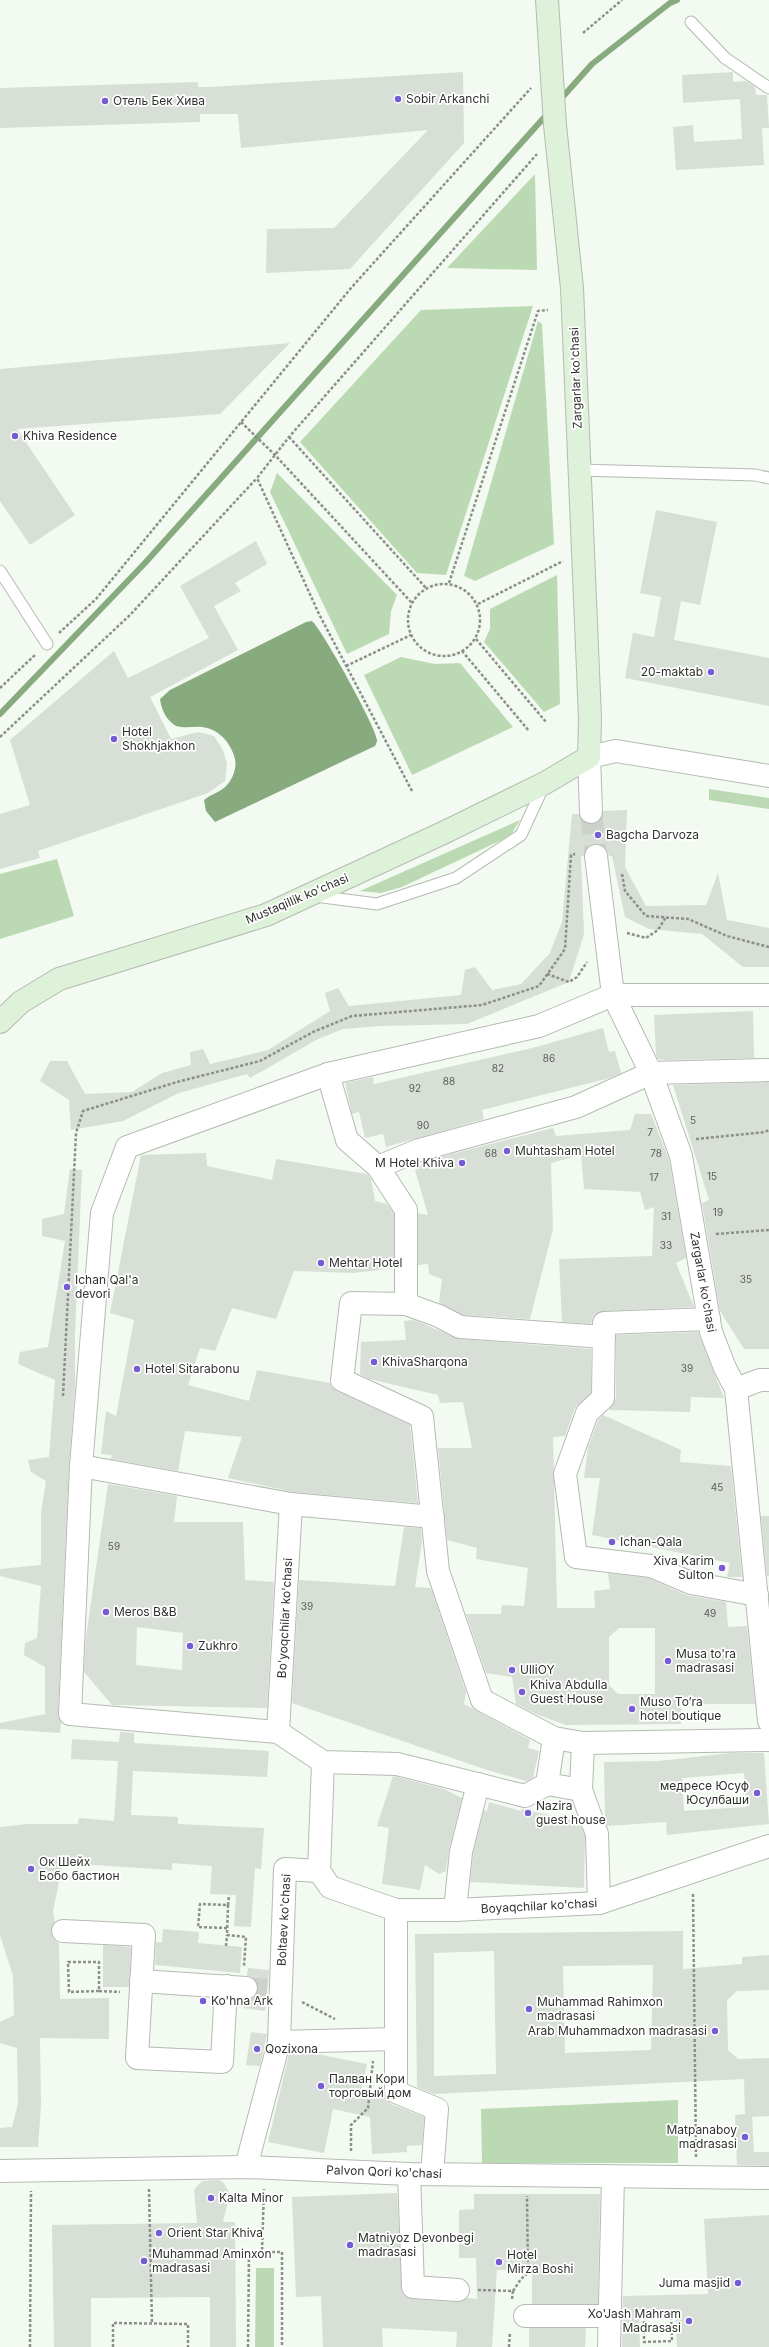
<svg xmlns="http://www.w3.org/2000/svg" width="769" height="2347" viewBox="0 0 769 2347" font-family="Inter,sans-serif">
	<style>
		.green { fill: #bbdab3 }
		.water { fill: #87aa7e }
		.lines { fill: none; stroke-linecap: round; stroke-linejoin: round }
		.stream { stroke: #87aa7e; stroke-width: 6 }
		.building { fill: #d7dfd6; fill-rule: evenodd }
		.street-tunnel { stroke: #ccd2ca; stroke-width: 22; stroke-dasharray: 22 11; stroke-linecap: butt }
		.lane-casing { stroke: #b4bbb2; stroke-width: 13 }
		.street-casing { stroke: #b4bbb2; stroke-width: 24 }
		.secondary-casing { stroke: #b4bbb2; stroke-width: 24 }
		.path { stroke: #8c908a; stroke-width: 2.5; stroke-dasharray: 3 2; stroke-linecap: butt }
		.lane { stroke: #fff; stroke-width: 11 }
		.street { stroke: #fff; stroke-width: 22 }
		.secondary { stroke: #def2d9; stroke-width: 22 }
		.poi-dot { fill: #765bd5; stroke: #fff; stroke-width: 1.5 }
		.labels { text-anchor: middle; stroke-width: 3.5; stroke-linejoin: round; paint-order: stroke }
		.number-label { font-size: 10px; fill: #5a5d59 }
		.poi-label { font-size: 12px; fill: #30322f; stroke: #fff; text-anchor: start }
		.street-label { font-size: 12px; fill: #30322f; stroke: #fff }
	</style>
	<rect width="100%" height="100%" fill="#f3faf1"/>
	<g class="green">
		<polygon points="535,174 537,270 447,268"/>
		<polygon points="533,306 446,575 417,573 300,442 421,310"/>
		<polygon points="538,321 542,324 554,544 475,581 464,576"/>
		<polygon points="277,473 397,595 391,611 389,634 347,654 270,492"/>
		<polygon points="557,575 560,704 544,712 484,642 490,629 490,609"/>
		<polygon points="401,657 435,664 460,663 513,727 412,775 364,675"/>
		<polygon points="709,789 769,798 769,809 709,800"/>
		<polygon points="520,820 510,836 402,887 381,893 360,891"/>
		<polygon points="57,859 74,916 0,939 0,874"/>
		<polygon points="678,2100 678,2163 482,2163 481,2109"/>
		<polygon points="256,2268 274,2268 274,2347 255,2347"/>
	</g>
	<path class="water" d="M312,621C323,631 376,727 377,740C377,742 376,744 375,746L215,822L206,811L204,800C211,794 221,792 227,785C233,779 237,767 235,759C231,743 219,729 202,727C192,726 179,730 172,723C165,718 161,707 160,699L170,690L306,622Z"/>
	<g class="lines">
		<g class="stream">
			<polyline points="559,101 592,64 670,3 677,0"/>
			<polyline points="0,714 145,563 549,112"/>
		</g>
	</g>
	<g class="building">
		<polygon points="463,72 464,143 350,269 266,273 267,229 334,228 428,130 241,148 238,114 200,114 200,122 0,128 0,88 198,82 198,87 209,87"/>
		<polygon points="733,72 733,82 746,81 755,87 756,95 767,95 769,128 762,128 764,165 676,170 673,127 693,125 694,142 742,139 740,99 683,103 682,75"/>
		<polygon points="290,343 220,414 17,429 75,515 30,545 0,501 0,369"/>
		<polygon points="656,510 717,522 700,605 681,601 674,640 769,658 769,706 625,678 633,633 654,637 661,597 640,593"/>
		<polygon points="256,541 267,564 235,583 241,591 214,606 238,650 150,697 171,739 198,732 214,736 223,750 227,764 225,781 208,793 38,851 40,858 0,869 0,814 30,805 10,740 114,651 128,678 209,638 180,586"/>
		<polygon points="627,810 625,867 646,906 706,905 718,873 727,920 769,928 769,967 743,967 702,934 649,929 625,917 612,856 609,856 606,849 601,845 594,844 588,846 584,856 581,856 584,934 569,982 467,1024 381,1026 343,1029 318,1039 250,1078 247,1074 179,1093 123,1121 71,1130 69,1100 40,1081 50,1061 67,1061 85,1094 132,1092 162,1073 191,1065 190,1052 203,1049 210,1064 268,1050 330,1011 325,993 338,988 349,1006 461,995 465,970 475,967 492,990 521,984 550,953 562,922 572,814 579,814 585,823 592,824 602,818 603,811"/>
		<polygon points="753,1011 754,1058 665,1060 658,1059 656,1054 654,1015"/>
		<polygon points="603,1028 609,1052 615,1051 621,1073 610,1078 482,1110 484,1119 386,1147 383,1134 365,1138 359,1112 352,1114 345,1083 373,1077 374,1084 536,1047"/>
		<polygon points="769,1082 769,1349 744,1349 720,1311 702,1203 709,1200 673,1085"/>
		<polygon points="635,1114 651,1114 669,1159 686,1258 676,1263 694,1307 604,1311 593,1316 591,1324 562,1322 559,1259 652,1256 654,1207 645,1210 640,1192 584,1189 581,1155 551,1163 553,1229 530,1319 463,1315 439,1303 442,1279 429,1274 428,1264 418,1265 418,1213 428,1215 415,1170 428,1160 553,1128 556,1136 630,1130"/>
		<polygon points="206,1153 207,1166 272,1180 276,1159 367,1174 371,1179 375,1201 387,1204 394,1214 394,1268 354,1273 294,1271 276,1319 232,1308 215,1351 200,1348 188,1385 249,1401 257,1370 330,1383 337,1391 410,1425 418,1503 293,1492 228,1478 242,1437 185,1431 178,1471 111,1459 112,1455 101,1454 106,1411 116,1416 134,1320 110,1313 141,1155"/>
		<polygon points="70,1169 82,1170 75,1334 75,1388 69,1465 58,1713 61,1722 60,1733 0,1729 0,1723 45,1714 45,1667 24,1655 25,1643 37,1638 41,1586 0,1576 0,1569 41,1565 41,1513 46,1481 31,1472 28,1460 49,1457 55,1380 18,1364 20,1352 48,1347 65,1241 42,1236 42,1219 64,1214"/>
		<path d="M414,1320L459,1339L591,1349V1393L575,1408L565,1436L553,1437L557,1608H595L594,1591L610,1589L608,1573L648,1578L686,1595L726,1602L728,1627L747,1626L755,1704H681V1724L566,1725L538,1715L516,1704L512,1677L486,1673L466,1614H501L502,1605L524,1606L528,1568L476,1559L477,1548L447,1540L438,1448H472L463,1402L440,1403L438,1395L369,1379L360,1374L361,1342L406,1340L404,1321ZM619,1628H655V1694H618L609,1685V1637Z"/>
		<polygon points="698,1332 724,1398 691,1397 690,1412 609,1410 616,1398 616,1335"/>
		<polygon points="603,1415 681,1450 680,1462 731,1466 742,1577 727,1577 730,1563 592,1535 600,1478 584,1478 588,1448 598,1420"/>
		<path d="M108,1484L177,1496L174,1522H243L245,1580L274,1582L267,1708L112,1705L84,1672L86,1637ZM137,1627L183,1633L182,1670L136,1665Z"/>
		<polygon points="761,1516 769,1516 769,1576 767,1576"/>
		<polygon points="404,1527 421,1528 422,1542 415,1587 431,1588 466,1692 464,1704 530,1740 528,1748 539,1751 533,1778 526,1781 487,1770 292,1703 299,1580 395,1586"/>
		<polygon points="120,1732 134,1733 134,1743 269,1751 267,1777 133,1771 131,1815 178,1817 178,1824 264,1828 261,1869 255,1868 251,1927 234,1926 236,1895 210,1894 212,1866 172,1863 172,1870 63,1863 53,1911 55,1922 51,1931 55,1941 59,1943 60,1999 109,1998 109,2039 40,2038 41,2105 38,2147 0,2147 0,2128 12,2127 18,2104 17,2048 0,2043 0,2022 14,2015 13,1976 0,1935 0,1827 28,1824 78,1824 79,1818 114,1821 118,1761 71,1759 72,1739 119,1742"/>
		<path d="M731,1753H764L769,1824L667,1835L666,1822L607,1826L605,1819L604,1762L659,1761ZM744,1773L746,1807L684,1811L682,1778Z"/>
		<polygon points="393,1776 444,1789 462,1798 449,1849 446,1871 439,1874 425,1865 420,1890 382,1884 389,1828 377,1826"/>
		<polygon points="489,1802 521,1811 522,1809 579,1822 585,1836 584,1888 470,1882 473,1854 484,1810 487,1811"/>
		<polygon points="163,1929 199,1932 198,1943 242,1947 240,1973 155,1965 156,1942 162,1942"/>
		<path d="M683,1931V1969L742,1964V1957L769,1955V1990L737,1991L727,2000L728,2050L738,2059L769,2058V2116L752,2117L754,2152H769V2166L737,2165L735,2115L745,2114L744,2079L434,2094L417,2087L415,1934ZM494,1951L496,2074L434,2076V1953ZM653,1965L651,2050L565,2053L563,1966Z"/>
		<polygon points="103,1945 131,1947 129,1987 103,1987"/>
		<polygon points="248,1968 269,1970 265,2011 243,2008 244,2000 252,1999 258,1989 257,1982 247,1976"/>
		<polygon points="251,2032 267,2034 260,2066 246,2065"/>
		<polygon points="289,2054 317,2054 367,2064 360,2095 384,2093 386,2099 391,2104 424,2117 422,2145 407,2146 407,2152 372,2154 370,2117 333,2109 324,2153 268,2142"/>
		<polygon points="219,2180 224,2183 230,2194 223,2222 235,2222 236,2347 210,2347 210,2297 91,2298 91,2347 54,2347 52,2225 197,2223 194,2190 202,2181"/>
		<polygon points="397,2193 402,2293 412,2299 457,2302 467,2298 477,2299 476,2258 459,2258 459,2210 474,2209 474,2194 600,2194 598,2304 532,2304 532,2269 497,2270 492,2347 456,2347 457,2332 382,2328 383,2347 323,2347 321,2296 296,2297 292,2197"/>
		<polygon points="769,2215 769,2347 677,2347 675,2311 639,2312 640,2347 622,2347 623,2296 708,2294 704,2219"/>
		<polygon points="529,2328 586,2328 585,2347 529,2347"/>
	</g>
	<g class="lines">
		<g class="street-tunnel">
			<polyline points="591,812 596,856"/>
			<polyline points="246,1988 267,1990"/>
		</g>
		<g class="lane-casing">
			<g id="lane">
				<polyline points="691,22 725,58 769,88"/>
				<polyline points="580,470 755,475 769,478"/>
				<polyline points="0,571 47,644"/>
				<polyline points="315,896 377,904 456,878 521,835 544,785"/>
			</g>
		</g>
		<g class="street-casing">
			<g id="street">
				<polyline points="591,812 589,757 616,751 769,776"/>
				<polyline points="596,856 613,995 651,1073 681,1156 711,1332 725,1368 736,1389 769,1721"/>
				<polyline points="328,1074 347,1140 378,1167 406,1210 406,1304"/>
				<polyline points="378,1167 419,1150 576,1107 651,1073 769,1070"/>
				<polyline points="709,1319 604,1323 603,1398 587,1413 565,1474 576,1557 651,1566 691,1583 757,1595"/>
				<polyline points="736,1389 760,1380 769,1380"/>
				<polyline points="81,1466 291,1504 433,1517"/>
				<polyline points="278,1732 291,1504"/>
				<polyline points="554,1738 482,1700 438,1571 422,1417 342,1380 351,1303 406,1304 439,1316 460,1327 604,1337"/>
				<polyline points="583,1743 769,1740"/>
				<polyline points="547,1784 525,1796 397,1764 323,1762 278,1732 70,1714 81,1466 102,1213 127,1147 328,1074 539,1026 613,995 769,995"/>
				<polyline points="581,1790 547,1784 554,1738 583,1743 581,1790 597,1834 599,1903"/>
				<polyline points="319,1871 330,1887 396,1910 455,1910 599,1903 769,1846"/>
				<polyline points="319,1871 323,1762"/>
				<polyline points="396,1910 396,2092 437,2109 432,2174"/>
				<polyline points="455,1910 461,1852 478,1784"/>
				<polyline points="63,1931 144,1935 137,2058 222,2062 226,1986"/>
				<polyline points="141,1981 246,1988"/>
				<polyline points="279,2042 395,2039"/>
				<polyline points="246,2167 279,2042 285,1869 319,1871"/>
				<polyline points="0,2171 246,2167 409,2174 769,2178"/>
				<polyline points="409,2174 413,2287 458,2290"/>
				<polyline points="525,2316 609,2316"/>
				<polyline points="609,2347 613,2177"/>
			</g>
		</g>
		<g class="secondary-casing">
			<polyline id="secondary" points="0,1022 21,1002 59,979 266,915 443,833 545,783 589,757 590,719 572,288 555,125 547,0"/>
		</g>
		<g class="path">
			<polyline points="583,33 622,0"/>
			<polyline points="241,422 275,455 412,603"/>
			<polyline points="289,437 426,588"/>
			<polyline points="449,583 538,311 548,310"/>
			<circle cx="444" cy="620" r="36"/>
			<polyline points="478,604 563,561"/>
			<polyline points="59,633 96,599 351,288 531,88"/>
			<polyline points="476,639 546,722"/>
			<polyline points="462,651 529,731"/>
			<polyline points="346,666 411,635"/>
			<polyline points="0,688 36,654"/>
			<polyline points="0,737 130,615 257,478"/>
			<polyline points="412,791 319,614 257,478 289,437 537,154"/>
			<polyline points="622,874 625,891 646,916 688,919 727,936 769,947"/>
			<polyline points="627,933 646,938 658,930 666,917"/>
			<polyline points="547,974 569,982 577,977 587,962"/>
			<polyline points="696,1139 765,1132 769,1130"/>
			<polyline points="716,1234 769,1230"/>
			<polyline points="63,1396 76,1133 83,1111 177,1082 260,1061 313,1032 352,1016 482,1005 539,986 565,949 571,855 575,854"/>
			<polyline points="693,1894 696,2157"/>
			<polyline points="228,1905 229,1895"/>
			<polyline points="227,1928 198,1927 200,1904 228,1905 227,1935 246,1937 244,1966"/>
			<polyline points="226,1946 227,1935"/>
			<polyline points="99,1991 69,1992 68,1962 99,1962 99,1991 120,1992"/>
			<polyline points="302,2002 335,2019"/>
			<polyline points="351,2151 351,2125 368,2108 373,2061"/>
			<polyline points="149,2189 152,2324"/>
			<polyline points="262,2252 282,2252 282,2347"/>
			<polyline points="478,2290 513,2291 512,2299"/>
			<polyline points="513,2291 521,2279 528,2273 527,2196"/>
			<polygon points="671,2317 672,2341 644,2342 644,2318"/>
			<polyline points="30,2347 31,2191"/>
			<polyline points="113,2347 113,2323 188,2324 188,2347"/>
			<polyline points="248,2347 249,2252 262,2252 264,2189"/>
			<polyline points="509,2347 510,2332"/>
		</g>
		<use href="#lane" class="lane"/>
		<use href="#street" class="street"/>
		<use href="#secondary" class="secondary"/>
	</g>
	<g class="poi-dot">
		<circle cx="398" cy="99" r="4"/>
		<circle cx="105" cy="101" r="4"/>
		<circle cx="15" cy="436" r="4"/>
		<circle cx="711" cy="672" r="4"/>
		<circle cx="114" cy="739" r="4"/>
		<circle cx="598" cy="835" r="4"/>
		<circle cx="507" cy="1151" r="4"/>
		<circle cx="462" cy="1163" r="4"/>
		<circle cx="321" cy="1263" r="4"/>
		<circle cx="67" cy="1287" r="4"/>
		<circle cx="374" cy="1362" r="4"/>
		<circle cx="137" cy="1369" r="4"/>
		<circle cx="612" cy="1542" r="4"/>
		<circle cx="722" cy="1568" r="4"/>
		<circle cx="106" cy="1612" r="4"/>
		<circle cx="190" cy="1646" r="4"/>
		<circle cx="668" cy="1661" r="4"/>
		<circle cx="512" cy="1670" r="4"/>
		<circle cx="522" cy="1692" r="4"/>
		<circle cx="632" cy="1709" r="4"/>
		<circle cx="757" cy="1793" r="4"/>
		<circle cx="528" cy="1813" r="4"/>
		<circle cx="31" cy="1869" r="4"/>
		<circle cx="203" cy="2001" r="4"/>
		<circle cx="529" cy="2009" r="4"/>
		<circle cx="715" cy="2031" r="4"/>
		<circle cx="257" cy="2049" r="4"/>
		<circle cx="321" cy="2086" r="4"/>
		<circle cx="745" cy="2137" r="4"/>
		<circle cx="211" cy="2198" r="4"/>
		<circle cx="159" cy="2233" r="4"/>
		<circle cx="350" cy="2245" r="4"/>
		<circle cx="144" cy="2261" r="4"/>
		<circle cx="499" cy="2262" r="4"/>
		<circle cx="738" cy="2283" r="4"/>
		<circle cx="689" cy="2321" r="4"/>
	</g>
	<g class="labels">
		<g class="number-label">
			<text x="549" y="1062">86</text>
			<text x="498" y="1072">82</text>
			<text x="449" y="1085">88</text>
			<text x="415" y="1092">92</text>
			<text x="693" y="1124">5</text>
			<text x="423" y="1129">90</text>
			<text x="650" y="1136">7</text>
			<text x="491" y="1157">68</text>
			<text x="656" y="1157">78</text>
			<text x="712" y="1180">15</text>
			<text x="654" y="1181">17</text>
			<text x="718" y="1216">19</text>
			<text x="666" y="1220">31</text>
			<text x="666" y="1249">33</text>
			<text x="746" y="1283">35</text>
			<text x="687" y="1372">39</text>
			<text x="717" y="1491">45</text>
			<text x="114" y="1550">59</text>
			<text x="307" y="1610">39</text>
			<text x="710" y="1617">49</text>
		</g>
		<g class="poi-label">
			<text x="406" y="103">Sobir Arkanchi</text>
			<text x="113" y="105">Отель Бек Хива</text>
			<text x="23" y="440">Khiva Residence</text>
			<text x="703" y="676" text-anchor="end">20-maktab</text>
			<text x="122" y="736">Hotel<tspan x="122" dy="14">Shokhjakhon</tspan></text>
			<text x="606" y="839">Bagcha Darvoza</text>
			<text x="515" y="1155">Muhtasham Hotel</text>
			<text x="454" y="1167" text-anchor="end">M Hotel Khiva</text>
			<text x="329" y="1267">Mehtar Hotel</text>
			<text x="75" y="1284">Ichan Qal'a<tspan x="75" dy="14">devori</tspan></text>
			<text x="382" y="1366">KhivaSharqona</text>
			<text x="145" y="1373">Hotel Sitarabonu</text>
			<text x="620" y="1546">Ichan-Qala</text>
			<text x="714" y="1565" text-anchor="end">Xiva Karim<tspan x="714" dy="14">Sulton</tspan></text>
			<text x="114" y="1616">Meros B&amp;B</text>
			<text x="198" y="1650">Zukhro</text>
			<text x="676" y="1658">Musa to'ra<tspan x="676" dy="14">madrasasi</tspan></text>
			<text x="520" y="1674">UlliOY</text>
			<text x="530" y="1689">Khiva Abdulla<tspan x="530" dy="14">Guest House</tspan></text>
			<text x="640" y="1706">Muso To’ra<tspan x="640" dy="14">hotel boutique</tspan></text>
			<text x="749" y="1790" text-anchor="end">медресе Юсуф<tspan x="749" dy="14">Юсулбаши</tspan></text>
			<text x="536" y="1810">Nazira<tspan x="536" dy="14">guest house</tspan></text>
			<text x="39" y="1866">Ок Шейх<tspan x="39" dy="14">Бобо бастион</tspan></text>
			<text x="211" y="2005">Ko'hna Ark</text>
			<text x="537" y="2006">Muhammad Rahimxon<tspan x="537" dy="14">madrasasi</tspan></text>
			<text x="707" y="2035" text-anchor="end">Arab Muhammadxon madrasasi</text>
			<text x="265" y="2053">Qozixona</text>
			<text x="329" y="2083">Палван Кори<tspan x="329" dy="14">торговый дом</tspan></text>
			<text x="737" y="2134" text-anchor="end">Matpanaboy<tspan x="737" dy="14">madrasasi</tspan></text>
			<text x="219" y="2202">Kalta Minor</text>
			<text x="167" y="2237">Orient Star Khiva</text>
			<text x="358" y="2242">Matniyoz Devonbegi<tspan x="358" dy="14">madrasasi</tspan></text>
			<text x="152" y="2258">Muhammad Aminxon<tspan x="152" dy="14">madrasasi</tspan></text>
			<text x="507" y="2259">Hotel<tspan x="507" dy="14">Mirza Boshi</tspan></text>
			<text x="730" y="2287" text-anchor="end">Juma masjid</text>
			<text x="681" y="2318" text-anchor="end">Xo'Jash Mahram<tspan x="681" dy="14">Madrasasi</tspan></text>
		</g>
		<g class="street-label">
			<text transform="translate(576 378) rotate(-92)" y="4">Zargarlar ko'chasi</text>
			<text transform="translate(297 899) rotate(-23)" y="4">Mustaqillik ko'chasi</text>
			<text transform="translate(703 1282) rotate(80)" y="4">Zargarlar ko'chasi</text>
			<text transform="translate(285 1618) rotate(-87)" y="4">Bo'yoqchilar ko'chasi</text>
			<text transform="translate(539 1906) rotate(-3)" y="4">Boyaqchilar ko'chasi</text>
			<text transform="translate(284 1920) rotate(-87)" y="4">Boltaev ko'chasi</text>
			<text transform="translate(384 2172) rotate(2)" y="4">Palvon Qori ko'chasi</text>
		</g>
	</g>
</svg>
